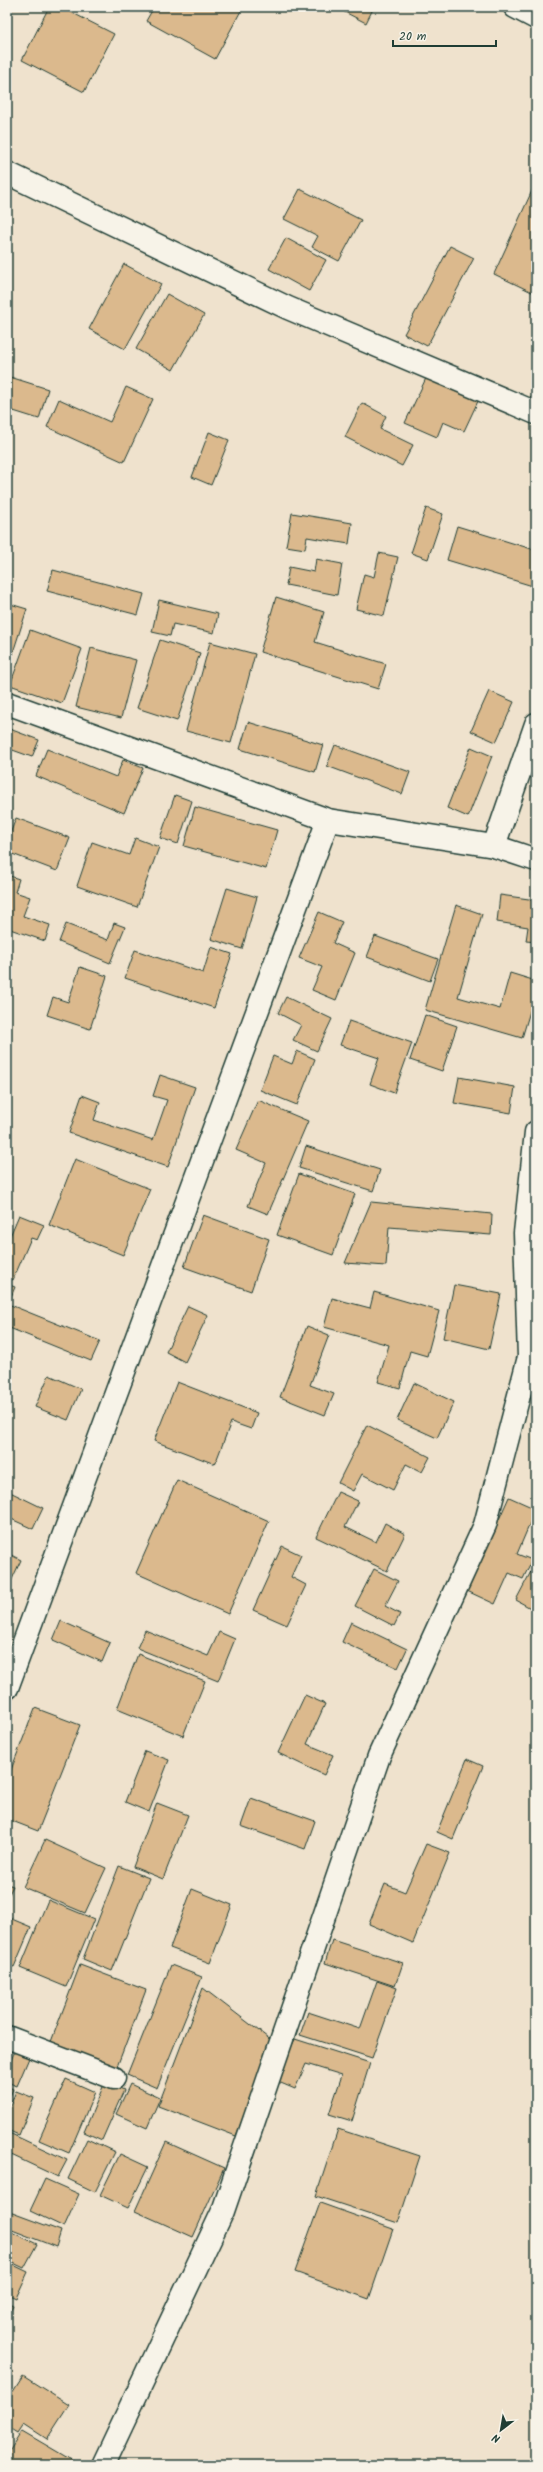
<svg xmlns="http://www.w3.org/2000/svg" width="543" height="2472" viewBox="0 0 543 2472" font-family="Kalam,sans-serif">
	<style>
		.building { fill: #dbb98d; stroke: #1f3d34 }
		.lines { fill: none; stroke-linecap: round; stroke-linejoin: round }
		.minor-casing { stroke: #1f3d34; stroke-width: 25 }
		.minor { stroke: #f7f3e8; stroke-width: 22 }
	</style>
	<rect width="100%" height="100%" fill="#efe2cd"/>
	<filter id="ink" filterUnits="userSpaceOnUse"><feTurbulence type="fractalNoise" baseFrequency=".025" numOctaves="2"/><feDisplacementMap in="SourceGraphic" scale="8" xChannelSelector="R" yChannelSelector="G"/><feConvolveMatrix kernelMatrix="1 2 1 2 8 2 1 2 1" color-interpolation-filters="sRGB"/></filter>
	<g filter="url(#ink)">
		<g class="building">
			<polygon points="49,7 61,7 114,34 84,92 22,60"/>
			<polygon points="154,7 243,7 215,59 146,21"/>
			<polygon points="335,7 374,7 366,23"/>
			<polygon points="536,182 536,294 494,274"/>
			<polygon points="300,189 361,220 339,261 312,247 318,236 284,219"/>
			<polygon points="286,238 326,260 309,291 269,269"/>
			<polygon points="450,246 474,258 427,346 404,334"/>
			<polygon points="124,264 161,284 125,349 89,329"/>
			<polygon points="167,294 204,315 173,370 136,349"/>
			<polygon points="7,376 48,389 39,419 7,409"/>
			<polygon points="427,376 479,399 464,431 443,422 437,437 405,423"/>
			<polygon points="126,387 153,399 124,462 47,427 59,399 110,422"/>
			<polygon points="362,403 386,416 380,429 413,445 402,466 345,437"/>
			<polygon points="209,432 229,440 211,485 192,477"/>
			<polygon points="426,508 443,514 428,559 411,553"/>
			<polygon points="292,513 352,523 349,544 307,537 305,549 286,546"/>
			<polygon points="457,526 535,550 536,545 536,587 447,560"/>
			<polygon points="379,553 398,557 384,616 356,609 364,574 374,577"/>
			<polygon points="316,559 342,564 337,595 286,585 289,567 314,572"/>
			<polygon points="53,570 144,594 138,615 47,591"/>
			<polygon points="276,597 324,612 315,642 386,664 378,689 260,652"/>
			<polygon points="159,600 218,614 214,633 173,624 170,636 152,632"/>
			<polygon points="7,603 27,609 7,671"/>
			<polygon points="30,630 82,649 62,703 10,685"/>
			<polygon points="160,640 200,653 177,721 137,708"/>
			<polygon points="210,642 255,654 231,743 186,731"/>
			<polygon points="91,648 136,660 121,718 76,707"/>
			<polygon points="489,691 514,702 496,742 471,731"/>
			<polygon points="248,722 323,745 315,772 240,749"/>
			<polygon points="7,728 39,740 32,757 7,748"/>
			<polygon points="335,745 410,772 402,794 327,766"/>
			<polygon points="471,747 492,756 468,817 447,808"/>
			<polygon points="47,749 116,777 123,760 143,768 124,813 36,776"/>
			<polygon points="175,795 192,801 178,844 160,838"/>
			<polygon points="195,807 277,830 266,869 184,846"/>
			<polygon points="16,818 70,838 57,871 7,852 7,842"/>
			<polygon points="135,838 159,847 137,907 77,886 92,842 129,855"/>
			<polygon points="7,875 19,879 15,892 30,897 23,916 50,925 45,941 7,928"/>
			<polygon points="227,888 257,897 242,949 211,939"/>
			<polygon points="500,895 536,900 536,942 526,941 528,927 497,922"/>
			<polygon points="456,905 482,914 458,997 500,1009 510,973 536,981 536,991 522,1038 425,1010"/>
			<polygon points="319,912 342,922 333,943 355,953 336,1000 312,990 322,967 299,958"/>
			<polygon points="114,923 125,927 110,963 59,942 66,924 108,940"/>
			<polygon points="375,936 438,959 430,981 367,957"/>
			<polygon points="211,947 232,954 214,1008 125,978 135,950 203,973"/>
			<polygon points="80,967 107,976 90,1029 47,1015 53,997 68,1002"/>
			<polygon points="286,997 332,1019 317,1051 293,1040 301,1025 278,1013"/>
			<polygon points="425,1015 457,1026 442,1071 410,1060"/>
			<polygon points="349,1021 412,1043 394,1093 370,1084 379,1058 340,1045"/>
			<polygon points="297,1051 315,1059 297,1105 260,1090 273,1056 292,1064"/>
			<polygon points="160,1075 195,1087 168,1167 69,1133 82,1095 100,1102 94,1120 153,1140 167,1100 153,1096"/>
			<polygon points="459,1077 515,1087 511,1113 454,1103"/>
			<polygon points="258,1100 308,1121 268,1214 248,1206 266,1163 236,1150"/>
			<polygon points="306,1146 380,1170 373,1191 299,1168"/>
			<polygon points="75,1159 150,1189 123,1255 49,1225"/>
			<polygon points="299,1174 355,1194 333,1255 277,1235"/>
			<polygon points="371,1202 492,1214 491,1235 389,1227 386,1266 345,1263"/>
			<polygon points="19,1215 44,1225 37,1240 31,1238 13,1280 7,1277 7,1243"/>
			<polygon points="203,1215 269,1239 251,1291 184,1267"/>
			<polygon points="7,1284 15,1287 8,1304 100,1341 91,1361 7,1327"/>
			<polygon points="454,1285 501,1294 489,1349 443,1338"/>
			<polygon points="374,1292 439,1311 427,1356 410,1351 400,1388 378,1382 389,1345 324,1327 332,1298 370,1308"/>
			<polygon points="188,1306 208,1315 185,1362 166,1352"/>
			<polygon points="307,1326 329,1335 310,1385 334,1394 325,1415 280,1397"/>
			<polygon points="49,1375 81,1389 68,1420 35,1407"/>
			<polygon points="177,1382 257,1413 251,1429 231,1422 215,1464 154,1441"/>
			<polygon points="414,1383 454,1402 437,1438 397,1420"/>
			<polygon points="367,1425 430,1457 422,1472 406,1464 393,1490 362,1474 353,1491 338,1483"/>
			<polygon points="177,1480 269,1521 228,1614 136,1573"/>
			<polygon points="8,1491 43,1508 33,1529 7,1517"/>
			<polygon points="338,1492 358,1501 345,1527 376,1542 385,1523 405,1534 387,1571 316,1537"/>
			<polygon points="509,1497 536,1509 517,1554 532,1560 523,1579 509,1573 495,1604 467,1591"/>
			<polygon points="282,1546 301,1555 291,1577 306,1585 287,1625 253,1610"/>
			<polygon points="7,1553 21,1560 7,1590"/>
			<polygon points="536,1562 536,1611 516,1600"/>
			<polygon points="374,1569 398,1581 385,1606 400,1614 394,1626 355,1606"/>
			<polygon points="61,1621 110,1643 102,1662 53,1640"/>
			<polygon points="351,1622 407,1649 398,1668 342,1642"/>
			<polygon points="145,1630 208,1656 219,1632 235,1639 218,1681 137,1648"/>
			<polygon points="138,1654 205,1681 183,1736 117,1709"/>
			<polygon points="305,1695 325,1704 307,1744 333,1755 324,1775 278,1753"/>
			<polygon points="35,1708 80,1725 38,1831 7,1819 7,1780"/>
			<polygon points="145,1751 169,1760 149,1812 125,1802"/>
			<polygon points="467,1759 483,1766 453,1839 437,1832"/>
			<polygon points="251,1798 315,1821 305,1849 241,1826"/>
			<polygon points="157,1803 188,1815 163,1879 133,1867"/>
			<polygon points="45,1840 106,1868 85,1913 23,1887"/>
			<polygon points="426,1844 450,1853 413,1943 369,1924 385,1884 405,1892"/>
			<polygon points="119,1866 149,1878 112,1971 83,1959"/>
			<polygon points="7,1884 13,1886 7,1898"/>
			<polygon points="192,1889 232,1905 210,1963 170,1948"/>
			<polygon points="48,1900 94,1919 66,1987 20,1968"/>
			<polygon points="7,1917 31,1927 14,1967 7,1965"/>
			<polygon points="332,1940 403,1963 395,1986 325,1963"/>
			<polygon points="80,1965 146,1990 115,2072 49,2047"/>
			<polygon points="171,1965 202,1977 157,2088 127,2075"/>
			<polygon points="377,1981 397,1988 372,2058 300,2035 308,2012 360,2029"/>
			<polygon points="203,1988 272,2041 236,2136 158,2106"/>
			<polygon points="295,2039 370,2063 352,2121 329,2114 342,2075 306,2064 295,2089 276,2081"/>
			<polygon points="17,2045 32,2051 17,2086 7,2082 7,2071"/>
			<polygon points="66,2079 95,2092 69,2153 39,2140"/>
			<polygon points="105,2082 124,2090 102,2140 84,2132"/>
			<polygon points="130,2084 160,2098 147,2128 116,2114"/>
			<polygon points="7,2086 13,2089 7,2104"/>
			<polygon points="16,2091 34,2098 19,2135 7,2130 7,2114"/>
			<polygon points="338,2129 420,2156 398,2223 316,2196"/>
			<polygon points="7,2132 67,2160 58,2177 7,2153"/>
			<polygon points="87,2139 115,2152 95,2192 68,2179"/>
			<polygon points="166,2142 224,2168 193,2237 135,2211"/>
			<polygon points="120,2154 148,2167 128,2208 100,2195"/>
			<polygon points="45,2179 79,2194 64,2227 30,2211"/>
			<polygon points="320,2203 393,2229 369,2299 295,2272"/>
			<polygon points="7,2211 61,2231 56,2247 7,2228"/>
			<polygon points="7,2230 37,2244 24,2268 7,2260"/>
			<polygon points="7,2262 28,2272 16,2298 7,2294"/>
			<polygon points="7,2302 13,2305 7,2319"/>
			<polygon points="7,2368 14,2372 7,2384"/>
			<polygon points="23,2376 69,2405 47,2439 24,2424 18,2433 7,2426 7,2401"/>
			<polygon points="22,2431 80,2465 7,2465 7,2455"/>
		</g>
		<g class="lines">
			<g class="minor-casing">
				<g id="minor">
					<polyline points="515,7 536,18"/>
					<polyline points="7,173 288,308 536,413"/>
					<polyline points="7,703 328,820 494,846 536,860"/>
					<polyline points="494,846 536,724"/>
					<polyline points="7,1688 328,820"/>
					<polyline points="7,2037 114,2078"/>
					<polyline points="103,2465 223,2211 379,1756 485,1525 529,1357 525,1233 536,1132"/>
				</g>
			</g>
			<use href="#minor" class="minor"/>
		</g>
	</g>
	<rect width="543" height="2472" fill="none" stroke="#f7f3e8" stroke-width="24"/>
	<rect x="12" y="12" width="519" height="2448" fill="none" stroke="#1f3d34" stroke-width="1.5" filter="url(#ink)"/>
	<g transform="translate(501 2430) rotate(211)" stroke="#f7f3e8" stroke-width="3" paint-order="stroke">
	<path d="M0-3L7 15L0 10L-7 15Z" fill="#1f3d34"/>
	<text y="-6" font-size="11" font-weight="bold" text-anchor="middle" fill="#1f3d34">N</text>
	</g>
	<path d="M393 40v6h103v-6" fill="none" stroke="#1f3d34" stroke-width="2"/>
	<text x="399" y="40" font-size="12" fill="#1f3d34" stroke="#f7f3e8" stroke-width="3" paint-order="stroke">20 m</text>
</svg>
